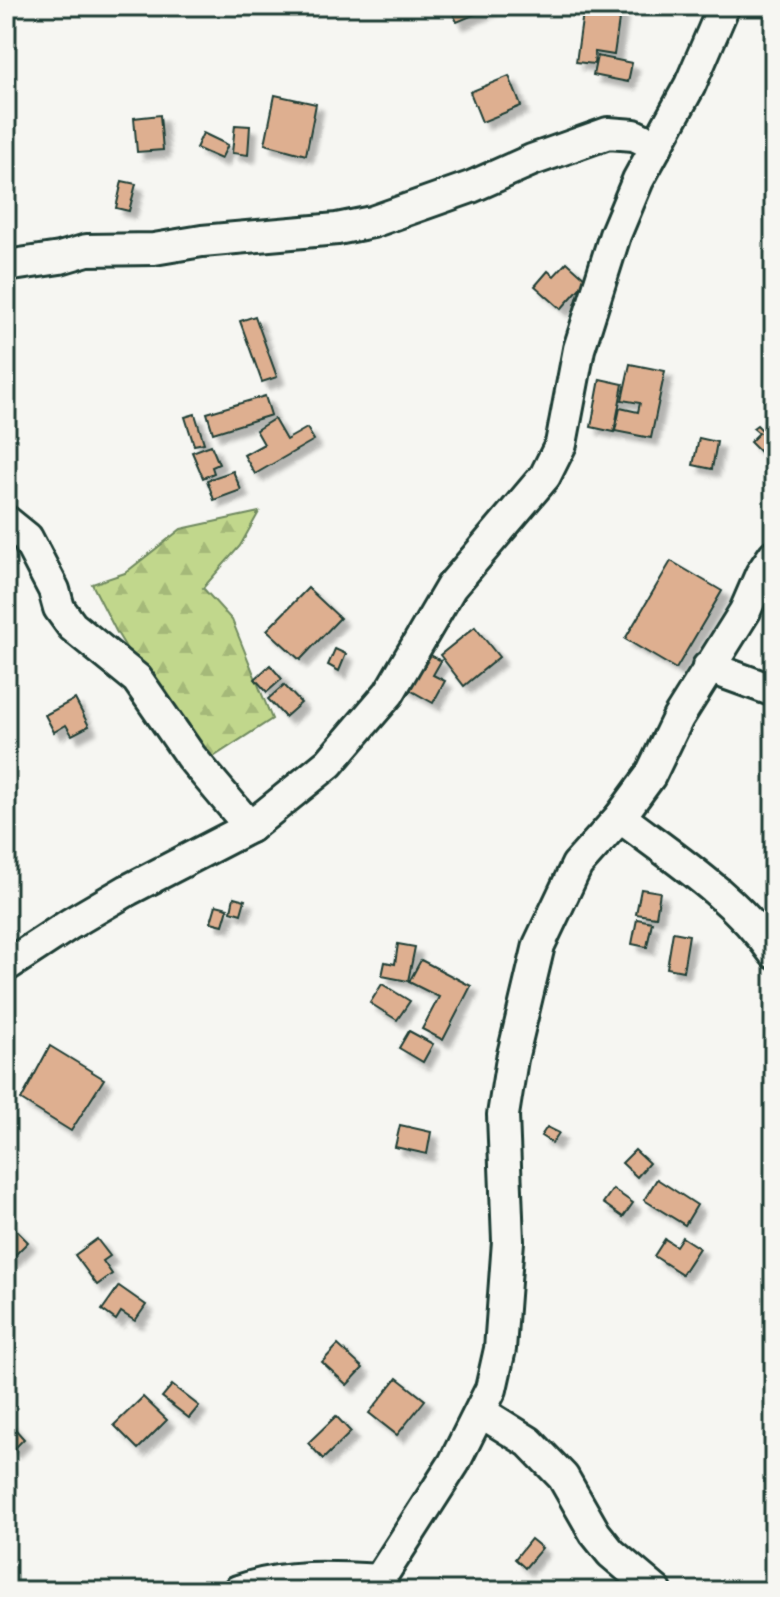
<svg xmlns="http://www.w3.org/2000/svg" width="780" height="1597" viewBox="0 0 780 1597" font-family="'Architects Daughter',sans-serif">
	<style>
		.forest { fill: url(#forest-firs); stroke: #708a60; stroke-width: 2 }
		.building { fill: #deaf90; stroke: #1f3d34; stroke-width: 2; filter: url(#shadow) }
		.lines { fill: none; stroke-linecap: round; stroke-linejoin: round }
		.street-casing { stroke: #1f3d34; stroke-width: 36 }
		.street { stroke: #f6f6f2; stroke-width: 30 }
	</style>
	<defs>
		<pattern id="forest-firs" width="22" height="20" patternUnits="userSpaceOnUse" patternTransform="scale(2)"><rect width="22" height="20" fill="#c1d78c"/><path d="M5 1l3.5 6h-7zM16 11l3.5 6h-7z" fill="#a5b979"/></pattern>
		<filter id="shadow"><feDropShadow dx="7" dy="7" stdDeviation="2" flood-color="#0004"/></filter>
	</defs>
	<rect width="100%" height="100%" fill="#f6f6f2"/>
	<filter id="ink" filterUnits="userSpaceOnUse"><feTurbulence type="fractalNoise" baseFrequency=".0125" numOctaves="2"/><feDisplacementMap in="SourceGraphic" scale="16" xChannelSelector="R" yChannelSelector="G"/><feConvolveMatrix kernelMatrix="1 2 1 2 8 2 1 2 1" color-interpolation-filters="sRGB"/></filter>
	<g filter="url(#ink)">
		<polygon class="forest" points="259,512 240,546 203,588 232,620 272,719 207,761 188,750 116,631 92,584 125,573 181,529"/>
		<g class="building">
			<polygon points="449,6 494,6 457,22"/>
			<polygon points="584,6 621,6 614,55 595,52 594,64 576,62"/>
			<polygon points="597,56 632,63 628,82 593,75"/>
			<polygon points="509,76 521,106 482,122 470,92"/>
			<polygon points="275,95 316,104 306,155 265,144"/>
			<polygon points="160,115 163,150 137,152 134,118"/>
			<polygon points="235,125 250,126 248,155 232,153"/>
			<polygon points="203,133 228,145 221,159 196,148"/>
			<polygon points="122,181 136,184 129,211 116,208"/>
			<polygon points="567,262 587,280 561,309 535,286 548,271 554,276"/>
			<polygon points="255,316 277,377 262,382 240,321"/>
			<polygon points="630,364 665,371 651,438 615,431 620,408 638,412 640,403 622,400"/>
			<polygon points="600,379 623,384 614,432 591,427"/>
			<polygon points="265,396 271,415 213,433 207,413"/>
			<polygon points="195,414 204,443 194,445 185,417"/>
			<polygon points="274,419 286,440 307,428 314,440 255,474 244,455 264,444 256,430"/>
			<polygon points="757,425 774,442 774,448 765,457 750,442 759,433 753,428"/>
			<polygon points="699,438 717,442 712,469 693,465"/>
			<polygon points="211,445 219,464 212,467 214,473 203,478 192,452"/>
			<polygon points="233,471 241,490 214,500 207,480"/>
			<polygon points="671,561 722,591 676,669 625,639"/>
			<polygon points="308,588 340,618 300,660 267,630"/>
			<polygon points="475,627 499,657 464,686 440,655"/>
			<polygon points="335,649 346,654 339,671 328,665"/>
			<polygon points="422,650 441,661 433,675 445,681 433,703 403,686"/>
			<polygon points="270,665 282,679 267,692 255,679"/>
			<polygon points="284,685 301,703 285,717 268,699"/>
			<polygon points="75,699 89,726 72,735 66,725 54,732 45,715"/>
			<polygon points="641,889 660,892 656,917 636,914"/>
			<polygon points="234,897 245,900 241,914 231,911"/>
			<polygon points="216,905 228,908 223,925 211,922"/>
			<polygon points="637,919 652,922 647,947 632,944"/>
			<polygon points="673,932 689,935 683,971 667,968"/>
			<polygon points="398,944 415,947 408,981 382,976 385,962 395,964"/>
			<polygon points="421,960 471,986 443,1040 422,1029 439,997 409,982"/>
			<polygon points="382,984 410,1001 397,1020 370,1003"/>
			<polygon points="409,1031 433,1044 423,1062 399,1048"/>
			<polygon points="50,1046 104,1079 71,1131 21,1100"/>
			<polygon points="400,1125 431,1132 427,1154 395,1147"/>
			<polygon points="547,1127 559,1133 552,1143 541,1136"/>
			<polygon points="635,1150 649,1163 637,1177 622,1163"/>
			<polygon points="657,1179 697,1205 685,1225 644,1200"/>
			<polygon points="613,1189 633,1203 623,1217 603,1203"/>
			<polygon points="6,1220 28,1242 6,1264"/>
			<polygon points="682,1237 699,1248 682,1274 654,1256 665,1239 676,1246"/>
			<polygon points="97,1239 110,1256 103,1261 112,1274 97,1285 75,1255"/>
			<polygon points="119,1286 146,1305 135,1321 121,1312 116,1320 102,1310"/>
			<polygon points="338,1345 363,1368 347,1385 322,1362"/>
			<polygon points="397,1378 425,1400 397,1435 369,1413"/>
			<polygon points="172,1385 199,1406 189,1418 162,1397"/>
			<polygon points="143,1397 167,1420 138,1449 114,1425"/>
			<polygon points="336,1416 351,1432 323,1459 308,1443"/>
			<polygon points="6,1419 24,1439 13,1450 6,1442"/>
			<polygon points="531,1539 542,1548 525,1568 515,1559"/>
		</g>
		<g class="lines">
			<g class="street-casing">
				<g id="street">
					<polyline points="6,266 60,258 87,250 154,249 202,241 337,229 372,222 471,187 532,160 608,133 634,135 657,146"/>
					<polyline points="6,521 27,538 54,590 59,608 72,626 137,679 191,757 250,827"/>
					<polyline points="708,667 774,691"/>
					<path d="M620,817C674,858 735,897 774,953"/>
					<polyline points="6,966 70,924 128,890 250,827 329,763 389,693 451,587 545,476 561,444 579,349 615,235 638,180 690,85 724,6"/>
					<polyline points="481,1412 529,1442 563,1477 595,1533 611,1553 656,1591"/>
					<path d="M238,1591C284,1574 332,1577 380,1580"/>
					<polyline points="372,1591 454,1463 491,1389 500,1349 508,1241 503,1115 512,1059 539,945 577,865 620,817 650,776 678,718 745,611 761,574 774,555"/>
				</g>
			</g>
			<use href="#street" class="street"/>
		</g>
	</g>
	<rect width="780" height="1597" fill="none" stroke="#f6f6f2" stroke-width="32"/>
	<rect x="16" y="16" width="748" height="1565" fill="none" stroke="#1f3d34" stroke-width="3" filter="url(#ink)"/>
</svg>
